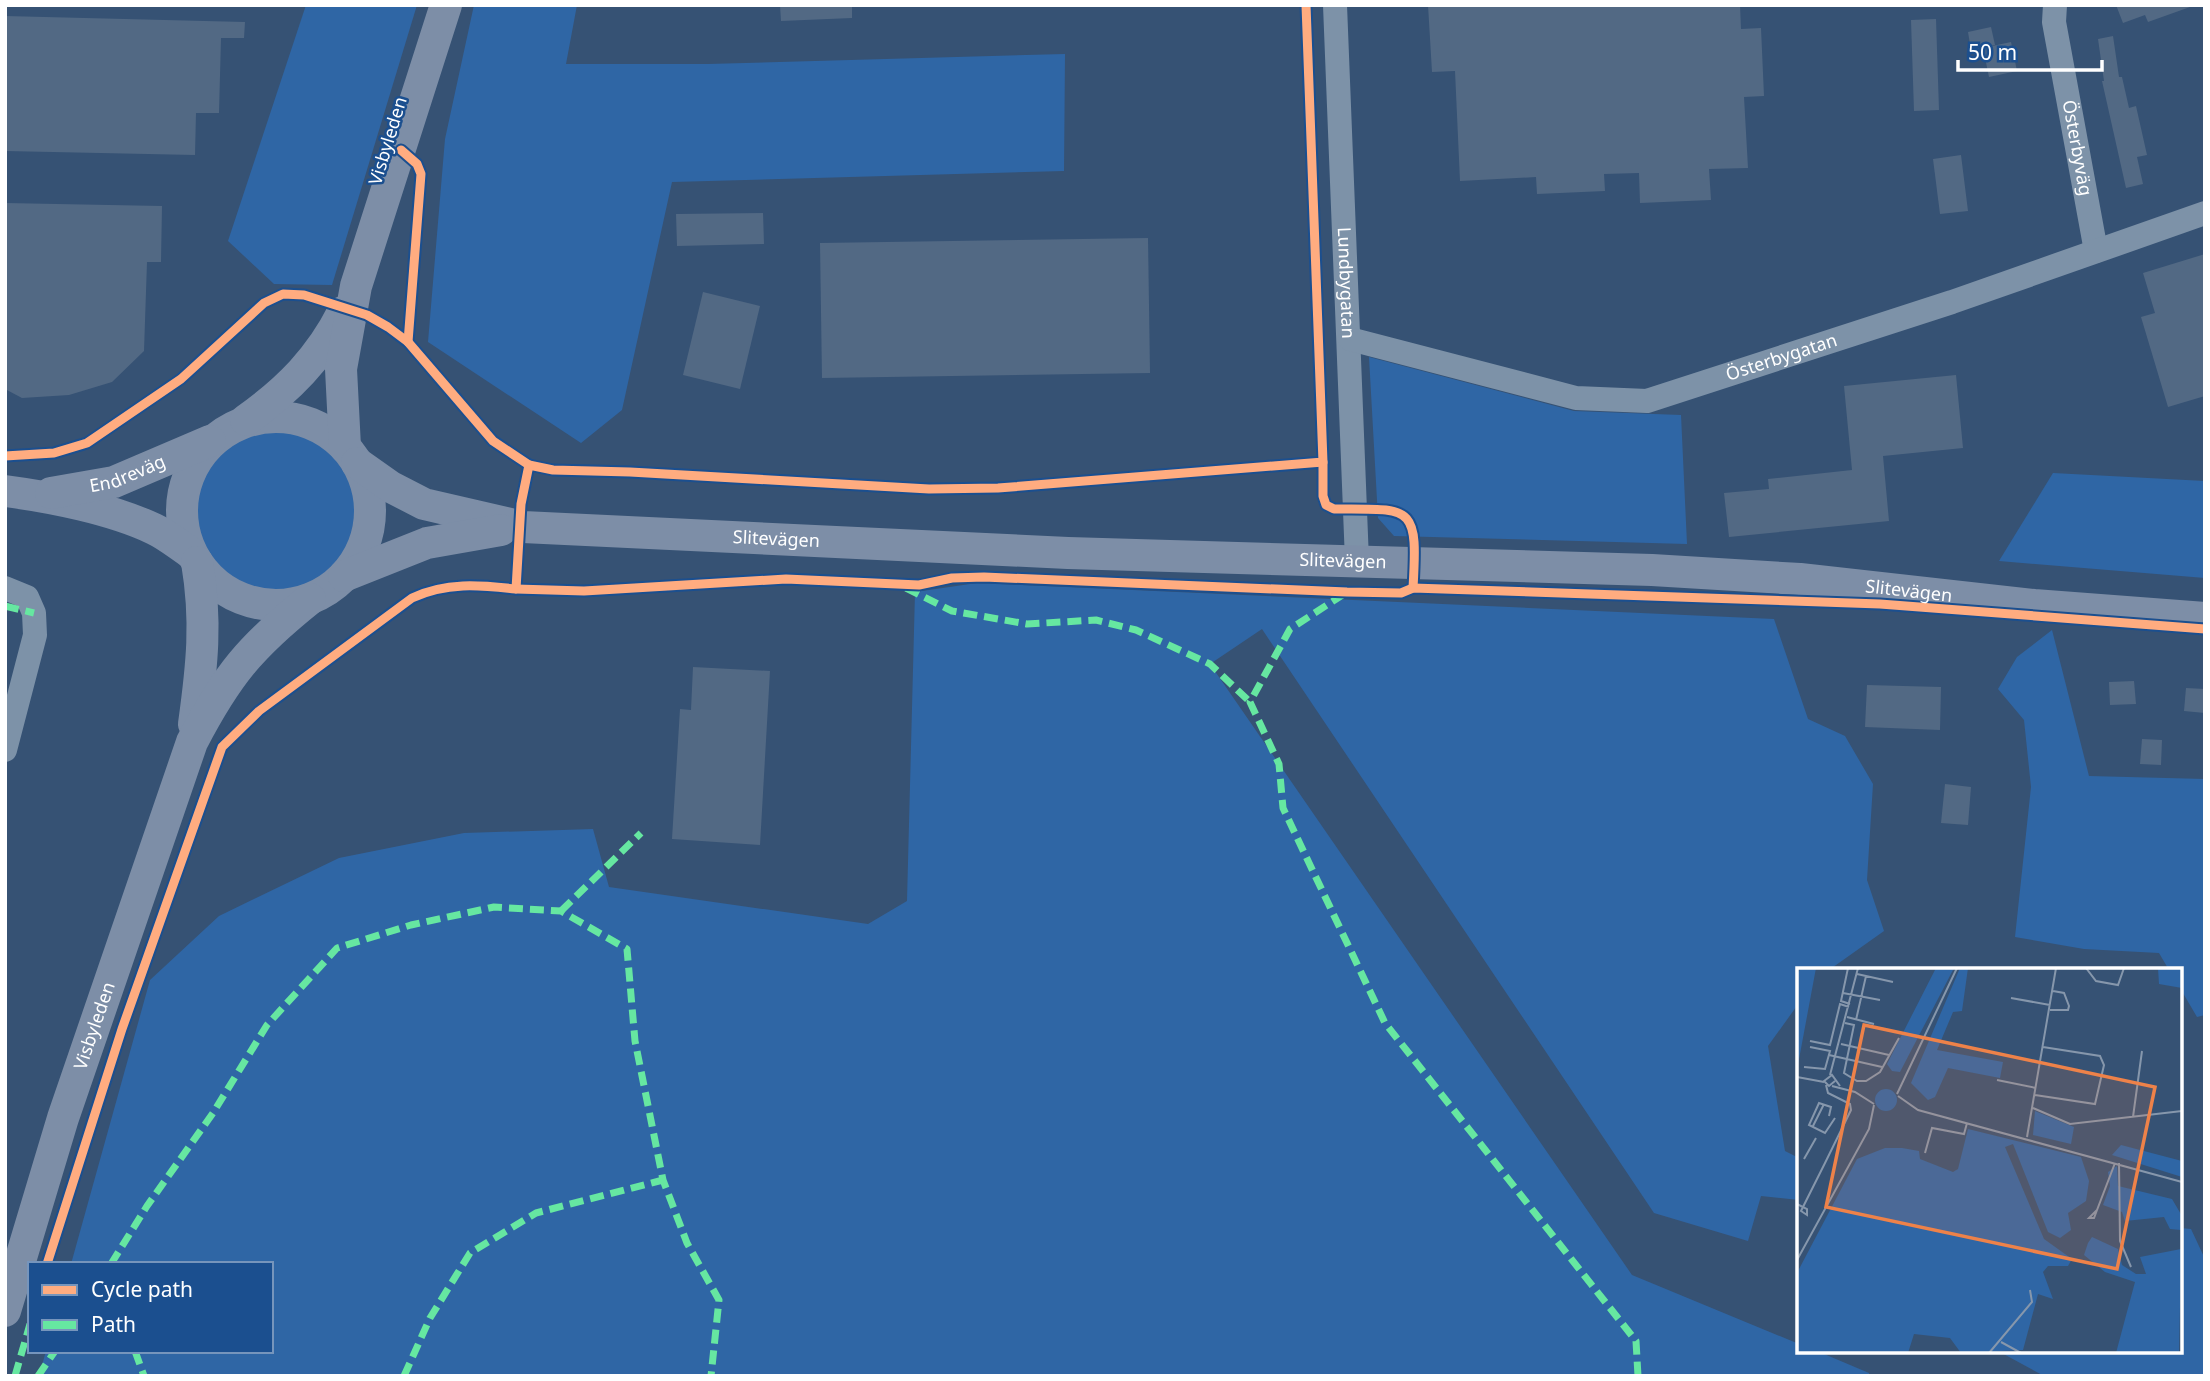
<svg xmlns="http://www.w3.org/2000/svg" width="2210" height="1381" viewBox="0 0 2210 1381" font-family="'Noto Sans',sans-serif">
	<style>
		.green { fill: #2f66a5 }
		.building { fill: #526984 }
		.lines { fill: none; stroke-linecap: round; stroke-linejoin: round }
		.minor { stroke: #7d92a8; stroke-width: 24 }
		.major { stroke: #7d8ea7; stroke-width: 32 }
		.quiet { stroke: #66e7a1; stroke-width: 7; stroke-dasharray: 14 7; stroke-linecap: butt }
		.cycleway-casing { stroke: #1b4f8f; stroke-width: 13 }
		.cycleway { stroke: #ffac80; stroke-width: 9 }
		.labels { text-anchor: middle; stroke-width: 5; stroke-linejoin: round; paint-order: stroke }
		.street-label { font-size: 18px; fill: #fff; stroke: #1b4f8f }
		.inset-road { fill: none; stroke: #8697ac; stroke-width: 2 }
		.view { fill: #ee8249; fill-opacity: 0.15; stroke: #ee8249; stroke-width: 3.5 }
		.inset-edge { fill: none; stroke: #fff; stroke-width: 3.5 }
	</style>
	<rect width="100%" height="100%" fill="#365274"/>
	<g class="green">
		<polygon points="306,5 417,5 332,285 274,284 228,241"/>
		<polygon points="474,5 577,5 566,64 708,64 1065,54 1064,171 672,182 622,410 581,443 428,342 445,139"/>
		<polygon points="1369,357 1574,411 1681,415 1687,544 1394,536 1378,518"/>
		<circle cx="275" cy="509" r="83"/>
		<polygon points="2053,473 2205,481 2205,578 1999,561"/>
		<polygon points="977,583 1774,619 1808,719 1845,736 1873,784 1867,880 1884,931 1829,970 1799,970 1799,1003 1768,1046 1785,1151 1799,1158 1799,1200 1761,1196 1748,1241 1654,1213 1262,629 1210,664 1632,1275 1799,1344 1799,1351 1817,1351 1869,1373 1869,1376 39,1376 46,1351 271,1351 271,1264 71,1264 150,980 219,916 339,858 464,833 593,829 609,887 868,924 907,901 915,592"/>
		<polygon points="2052,630 2089,776 2205,779 2205,1015 2197,1017 2180,988 2180,970 2169,970 2159,953 2084,949 2015,937 2031,787 2024,720 1998,689 2017,657"/>
		<polygon points="2180,1228 2191,1229 2205,1259 2205,1376 2044,1376 1998,1351 2180,1351"/>
	</g>
	<g class="building">
		<polygon points="780,5 852,5 852,18 781,21"/>
		<polygon points="1428,5 1740,5 1741,29 1761,28 1764,96 1744,97 1748,168 1709,169 1711,200 1640,203 1639,173 1604,174 1605,191 1537,194 1536,177 1460,181 1455,71 1432,72"/>
		<polygon points="2116,5 2189,5 2190,7 2148,22 2145,15 2123,23"/>
		<polygon points="5,16 245,22 244,38 221,38 219,113 196,113 195,155 5,151"/>
		<polygon points="1936,19 1939,110 1914,111 1911,20"/>
		<polygon points="1991,27 1995,45 1971,50 1968,32"/>
		<polygon points="2113,36 2119,77 2122,77 2129,108 2136,106 2147,155 2137,157 2143,184 2126,188 2102,81 2104,81 2098,39"/>
		<polygon points="2011,42 2017,71 1989,77 1983,48"/>
		<polygon points="1961,155 1968,211 1940,214 1933,159"/>
		<polygon points="5,203 162,206 161,262 147,262 144,351 112,382 69,395 22,398 5,389"/>
		<polygon points="763,213 764,244 677,246 676,214"/>
		<polygon points="1148,238 1150,373 822,378 820,243"/>
		<polygon points="2205,254 2205,396 2168,407 2141,317 2155,313 2143,273"/>
		<polygon points="703,292 760,306 740,389 683,375"/>
		<polygon points="1956,375 1963,448 1883,456 1889,521 1729,537 1724,493 1769,489 1768,479 1852,470 1844,386"/>
		<polygon points="693,667 770,671 760,845 672,839 680,709 691,710"/>
		<polygon points="2134,681 2136,704 2110,705 2109,682"/>
		<polygon points="1867,685 1941,687 1940,730 1865,727"/>
		<polygon points="2186,688 2205,689 2205,713 2184,711"/>
		<polygon points="2142,739 2162,740 2161,765 2140,764"/>
		<polygon points="1945,784 1971,787 1968,825 1941,823"/>
	</g>
	<g class="lines">
		<g class="minor">
			<path id="s1" d="M1335,5L1357,561"/>
			<path id="s2" d="M2055,5L2054,22L2096,251"/>
			<path id="s3" d="M1350,339L1576,398L1647,401L1952,302L2205,213"/>
			<polyline points="5,588 27,597 34,613 35,635 5,750"/>
		</g>
		<g class="major">
			<circle cx="276" cy="511" r="94"/>
			<path d="M246,420C288,390 320,358 343,312"/>
			<polyline points="345,447 341,369 356,286 446,5"/>
			<path id="s4" d="M357,463L391,487L424,504L523,527L1068,553L1652,570L1800,579L2034,605L2205,618"/>
			<path d="M5,491C51,497 112,509 154,529C167,535 179,545 191,553"/>
			<path id="s5" d="M51,493L114,482L210,441"/>
			<polyline points="344,576 427,543 501,530"/>
			<path d="M194,724C202,666 207,621 197,562"/>
			<path id="s6" d="M5,1311L63,1118L192,742C227,675 250,647 310,599"/>
		</g>
		<g class="quiet">
			<polyline points="906,588 952,611 1027,624 1096,620 1136,630 1210,664 1250,702"/>
			<polyline points="1344,594 1290,629 1250,702 1279,764 1283,808 1385,1023 1636,1341 1638,1376"/>
			<polyline points="5,606 34,613"/>
			<polyline points="561,911 641,833"/>
			<polyline points="111,1264 147,1206 213,1113 267,1025 337,948 411,925 494,907 561,911 627,949 635,1041 663,1180 687,1243 719,1300 711,1376"/>
			<polyline points="135,1351 144,1376"/>
			<polyline points="15,1376 30,1324"/>
			<polyline points="38,1376 55,1351"/>
			<polyline points="404,1376 430,1318 470,1253 536,1213 663,1180"/>
		</g>
		<g class="cycleway-casing">
			<g id="cycleway">
				<polyline points="401,150 417,164 421,174 408,342"/>
				<path d="M5,456L54,453L87,443L181,379L264,303L283,294L304,295L367,315L388,327L408,342L493,441L529,465L521,504L516,589C479,585 446,582 412,598L259,711L222,747L122,1029L47,1264"/>
				<path d="M1323,462V496L1326,505L1334,509C1413,509 1418,504 1413,588"/>
				<polyline points="529,465 553,470 630,472 929,489 998,488 1323,462 1306,5"/>
				<polyline points="516,589 584,591 786,579 919,585 952,578 984,577 1347,592 1401,593 1413,588 1880,604 2205,629"/>
			</g>
		</g>
		<use href="#cycleway" class="cycleway"/>
	</g>
	<g class="labels">
		<g class="street-label">
			<text transform="translate(388 141) rotate(-73)" y="6">Visbyleden</text>
			<text dy="6" stroke="none"><textPath href="#s2" startOffset="145">Österbyväg</textPath></text>
			<text dy="6" stroke="none"><textPath href="#s1" startOffset="278">Lundbygatan</textPath></text>
			<text dy="6" stroke="none"><textPath href="#s3" startOffset="446">Österbygatan</textPath></text>
			<text dy="6" stroke="none"><textPath href="#s5" startOffset="79">Endreväg</textPath></text>
			<text dy="6" stroke="none"><textPath href="#s4" startOffset="434">Slitevägen</textPath></text>
			<text dy="6" stroke="none"><textPath href="#s4" startOffset="1001">Slitevägen</textPath></text>
			<text dy="6" stroke="none"><textPath href="#s4" startOffset="1568">Slitevägen</textPath></text>
			<text dy="6" stroke="none"><textPath href="#s6" startOffset="299">Visbyleden</textPath></text>
		</g>
	</g>
	<g transform="translate(1797 968)">
		<rect width="385" height="385" fill="#365274"/>
		<path d="M4,0H19L0,102V6ZM139,0H157L103,104L95,103L90,96ZM163,0H171L165,43L156,44L140,82L206,94L203,110L151,100L138,129L131,132L114,115ZM361,0H385V20L362,16ZM78 132a11 11 0 1 1 22 0a11 11 0 1 1-22 0ZM238,143L277,159L274,176L236,167ZM171,161L284,189L292,213L289,233L271,245L274,262L263,270L251,264L216,176L208,179L247,271L275,291L271,298H251L246,304L256,331L241,326L226,382L164,385L153,370L117,366L111,385H0L1,303L60,191L88,180H105L122,183L123,191L156,204L161,201ZM324,177L385,193V209L315,187ZM320,198L321,218L375,231L385,248L382,385H319L338,314L308,304L287,287L291,275L295,269L321,281L325,297L339,306H349L343,289L384,281V262L373,261L367,249L328,253L325,244L306,237L313,218L311,204Z" fill="#2f66a5"/>
		<path class="inset-road" d="M51,0L44,33L53,36M289,0L299,13L321,17L327,0M60,6L96,14M46,25L83,32M214,30L253,37M253,42H271L272,38L267,25L256,23M50,49L77,56M59,52L69,8M48,55L57,57L47,105L60,113H69L83,104L102,70M13,73L33,77L43,36L52,39M44,76L92,87M32,87L85,99M7,99L28,101L33,83L13,79M33,107L61,0M0,109L27,114M200,112L239,120M38,113L32,118L27,113L35,107L43,118M35,118L58,124L77,136M100,126L160,0M238,127L298,136L307,97L303,88L246,79M101,128L121,142L385,214M236,140L273,156L385,143M32,148L34,139L22,135L12,157L28,165L38,150M336,149L345,83M16,158L27,136M230,169L259,0M128,185L135,160L167,166L170,155M7,191L19,170M322,195L323,273L334,299M0,236L10,241V247L4,243L28,195L54,142L53,136L31,125L29,117M300,242L297,250H292L300,242L318,195M0,292L72,161L77,137M204,374L224,385M192,385L235,334L233,322"/>
		<path class="view" d="M67,57L358,119L320,301L29,239Z"/>
		<rect width="385" height="385" class="inset-edge"/>
	</g>
	<rect width="2210" height="1381" fill="none" stroke="#ffffff" stroke-width="14"/>
	<rect x="28" y="1262" width="245" height="91" fill="#1b4f8f" stroke="#7695bc" stroke-width="2"/>
	<rect x="42" y="1285" width="35" height="10" fill="#ffac80" stroke="#7695bc" stroke-width="2"/>
	<text x="91" y="1297" font-size="21" fill="#ffffff">Cycle path</text>
	<rect x="42" y="1320" width="35" height="10" fill="#66e7a1" stroke="#7695bc" stroke-width="2"/>
	<text x="91" y="1332" font-size="21" fill="#ffffff">Path</text>
	<path d="M1958 60v10h144v-10" fill="none" stroke="#ffffff" stroke-width="3.5"/>
	<text x="1968" y="60" font-size="21" fill="#ffffff" stroke="#1b4f8f" stroke-width="5" paint-order="stroke">50 m</text>
</svg>
